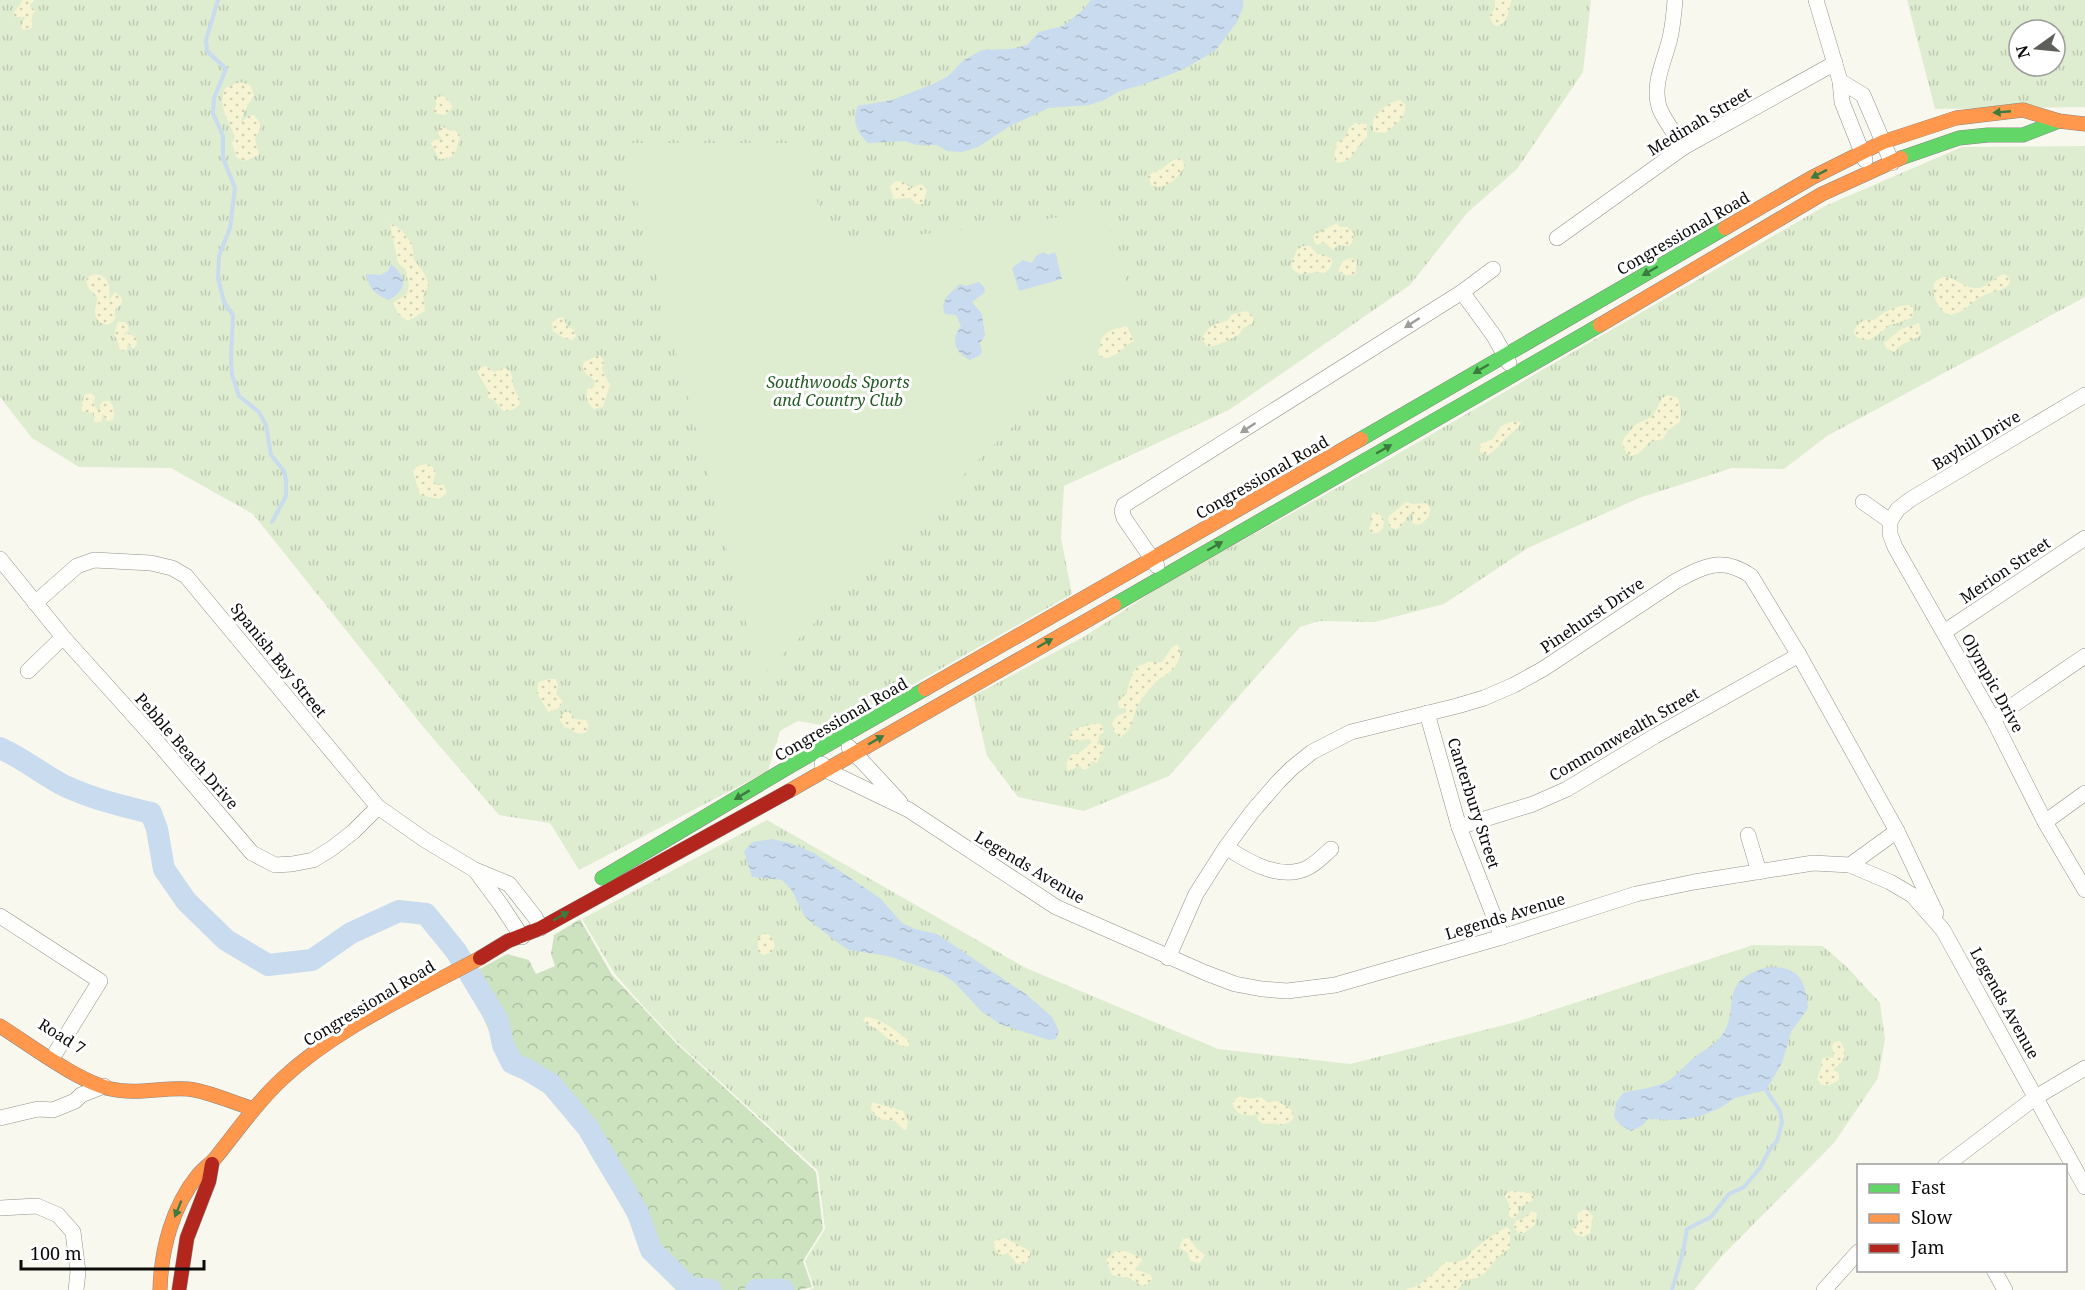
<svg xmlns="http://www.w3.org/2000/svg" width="2085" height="1290" viewBox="0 0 2085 1290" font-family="'Noto Serif',serif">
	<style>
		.grass { fill: url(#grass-tufts); fill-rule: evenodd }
		.forest { fill: url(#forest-crowns) }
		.sand { fill: url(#sand-dots) }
		.park { fill: #deecd0 }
		.water { fill: url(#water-ripples) }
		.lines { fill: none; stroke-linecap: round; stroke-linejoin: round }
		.stream { stroke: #c9dbee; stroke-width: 4 }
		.river { stroke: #c9dbee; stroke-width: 22 }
		.street-casing { stroke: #92928d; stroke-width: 16 }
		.fast-casing { stroke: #898884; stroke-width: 15 }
		.slow-casing { stroke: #898884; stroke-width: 15 }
		.jam-casing { stroke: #898884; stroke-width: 15 }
		.street { stroke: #fefefc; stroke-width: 15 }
		.fast { stroke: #63d668; stroke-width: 14 }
		.slow { stroke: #ff974d; stroke-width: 14 }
		.jam { stroke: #b3261e; stroke-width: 14 }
		.oneway { fill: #3b7b3e }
		.oneway2 { fill: #9d9d9c }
		.labels { text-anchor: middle; stroke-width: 6; stroke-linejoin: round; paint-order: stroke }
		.street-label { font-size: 16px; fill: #0b0b0b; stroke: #fff }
		.park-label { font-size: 16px; font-style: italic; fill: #245a23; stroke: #fff }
	</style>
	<defs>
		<pattern id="grass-tufts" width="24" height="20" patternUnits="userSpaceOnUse" patternTransform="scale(1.5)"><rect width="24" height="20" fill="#deecd0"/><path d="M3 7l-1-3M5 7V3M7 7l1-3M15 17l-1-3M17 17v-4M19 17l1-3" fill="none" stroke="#bdc9b1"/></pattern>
		<pattern id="forest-crowns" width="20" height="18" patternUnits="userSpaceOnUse" patternTransform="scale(1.5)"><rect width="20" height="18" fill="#cde3c0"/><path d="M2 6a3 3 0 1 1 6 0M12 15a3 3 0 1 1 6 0" fill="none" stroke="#afc1a4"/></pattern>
		<pattern id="sand-dots" width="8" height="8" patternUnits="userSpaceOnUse" patternTransform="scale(1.5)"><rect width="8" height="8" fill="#f6f4d2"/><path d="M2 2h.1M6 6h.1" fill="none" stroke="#d2d0b3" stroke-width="1.8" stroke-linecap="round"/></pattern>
		<pattern id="water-ripples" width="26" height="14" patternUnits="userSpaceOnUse" patternTransform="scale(1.5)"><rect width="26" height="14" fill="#c9dbee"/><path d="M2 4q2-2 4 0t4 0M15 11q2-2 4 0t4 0" fill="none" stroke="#abbbcb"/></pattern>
	</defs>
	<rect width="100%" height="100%" fill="#f9f8ee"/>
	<g class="grass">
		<polygon points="0,0 1591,0 1583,72 1517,169 1467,213 1410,285 1229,410 1064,486 1061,538 1072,594 837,728 798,721 780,731 768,771 579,870 550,823 499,815 425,729 253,514 171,468 79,467 32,438 0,397"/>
		<path d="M1907,0H2085V107L1935,109ZM2019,30H2055V66H2019Z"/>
		<polygon points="2085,146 2085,297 1827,436 1784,469 1732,468 1639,498 1528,548 1444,604 1375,622 1319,621 1300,627 1169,776 1084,811 1018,797 987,756 973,696 1087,635 1164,584 1382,463 1825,206 1962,147"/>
		<polygon points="767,820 1026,968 1218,1049 1350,1064 1516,1022 1753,945 1823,946 1846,966 1880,1003 1885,1039 1878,1078 1834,1143 1721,1257 1694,1290 808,1290 814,1288 805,1261 825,1229 818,1171 679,1044 642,1005 614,973 582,919"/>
	</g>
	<polygon class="forest" points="580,919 612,975 676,1043 816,1172 823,1229 803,1261 812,1287 799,1290 676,1290 648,1261 638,1237 618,1199 592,1157 574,1123 548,1096 526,1079 506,1069 465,977 507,954 529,960 536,974 555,966 551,954 554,935"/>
	<g class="sand">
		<polygon points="23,0 35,0 29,6 35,10 32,16 32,27 30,29 23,30 21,27 25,17 15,17 13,14"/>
		<path d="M1495,0H1512C1507,11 1510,21 1498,26L1494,25L1489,16L1495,8Z"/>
		<path d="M240,82L250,85L254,95C250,102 242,114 241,122L249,116L254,115L260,123V129L255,139L259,155L245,161L236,157L232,143L235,137C229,119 217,108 225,88Z"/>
		<polygon points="444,96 452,105 452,108 445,115 437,114 433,111 437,104 435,100 438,97"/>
		<path d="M1400,100L1405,104C1407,119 1394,125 1385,133L1373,132V120C1381,109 1387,103 1400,100Z"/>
		<path d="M1355,123L1367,124V137C1355,147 1354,162 1337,163L1334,156L1337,142L1345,138L1349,128Z"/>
		<path d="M441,126L450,131L455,130L460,136C456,151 457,159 439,159L431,143L434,140L442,139L438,134Z"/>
		<path d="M1181,158L1185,165C1180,177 1165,192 1151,185L1148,176L1153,172C1164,171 1169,159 1181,158Z"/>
		<polygon points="896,181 903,182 911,188 922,184 927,190 923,204 916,204 911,198 893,199 890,186"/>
		<polygon points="390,223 402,230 412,244 414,260 423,271 429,285 423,296 425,311 408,321 399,315 393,303 407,294 409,284 405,269 398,263"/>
		<path d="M1337,223L1340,227C1347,226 1350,228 1354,234L1352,243L1349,246L1338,245L1333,250L1324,242L1317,245L1314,241V235Z"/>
		<path d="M1303,246H1310L1318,255L1322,254L1332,259C1333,266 1330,269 1324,273C1312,270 1302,279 1292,269V262L1297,250Z"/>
		<polygon points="1351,258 1355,259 1357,262 1355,275 1346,275 1338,271 1343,261"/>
		<path d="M93,274C109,274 111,287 109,300L115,292L122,298V303L115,310V320L108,325C92,322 94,310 98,298C92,291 85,288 87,278Z"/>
		<path d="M2004,274L2010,278V283C2005,291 1993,291 1985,295C1970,301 1967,313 1948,315C1938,309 1931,295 1934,283C1949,268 1958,286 1973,288C1985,290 1994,277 2004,274Z"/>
		<path d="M1909,305L1913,308V317L1898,323L1889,325C1880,334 1866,348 1854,334V330C1859,322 1865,318 1875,320C1882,312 1898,305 1909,305Z"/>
		<path d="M1246,311L1253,316V323L1243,328L1239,335C1228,339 1217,348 1206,346L1202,338C1208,327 1214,323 1227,321L1231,315Z"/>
		<polygon points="563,317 567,326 574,330 576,336 572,340 564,338 553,331 552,323 558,318"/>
		<polygon points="118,322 124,322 128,325 129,330 123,335 129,333 136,338 137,344 133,349 128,343 127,350 122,351 119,348 117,340 114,334"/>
		<polygon points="1919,323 1921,333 1920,336 1900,346 1894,352 1886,348 1884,343 1901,329"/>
		<path d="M1127,326L1134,341C1120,347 1116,363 1099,356L1098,350C1104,342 1099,350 1101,340C1104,330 1118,328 1127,326Z"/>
		<path d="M599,355L604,360L602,369L610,385L603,407L594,409C587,404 586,397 587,389L594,387L595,381C589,375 579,372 584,362Z"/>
		<path d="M486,366L494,372L504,368C513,372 512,375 513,384C514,391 520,396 520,404C515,410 511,411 503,411L494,400L488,398V390L477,372L481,367Z"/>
		<path d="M91,393L95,397L93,404L98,410L101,409L100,405L103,401H109C115,406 115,413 113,420L107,421L102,413V421L97,423L94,421V413L85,412L81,410L84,395Z"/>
		<polygon points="1668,395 1678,398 1681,411 1680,422 1668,430 1663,439 1650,442 1638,454 1631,456 1627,454 1622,444 1624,438 1635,425 1653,416 1662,398"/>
		<path d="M1513,421L1521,422C1518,430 1514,431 1507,437C1499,444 1498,449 1488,455L1480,452V444L1493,439L1501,426Z"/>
		<polygon points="426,464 432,466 436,473 433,481 437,485 444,485 447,493 439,499 420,495 413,472 417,466"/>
		<path d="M1406,502L1413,504L1426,503L1430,507C1431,516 1425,523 1417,525L1412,523L1413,516L1411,513C1403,519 1401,536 1389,526L1388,517Z"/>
		<polygon points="1373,513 1379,513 1384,521 1383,528 1378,533 1372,533 1369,529 1372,521 1370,518"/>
		<path d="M1177,644C1183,651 1180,658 1176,665C1172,673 1164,675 1158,680C1152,685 1145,695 1140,702C1130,717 1137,725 1120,738L1114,731L1112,723L1117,716L1127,712L1125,708H1119L1118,702C1121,698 1125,696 1127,691C1132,678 1129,668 1148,662C1153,661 1157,663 1162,662L1172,647Z"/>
		<polygon points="549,679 556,679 558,687 556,694 563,701 558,709 548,712 537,693 538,682"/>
		<path d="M565,712H569L575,719L586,720L589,726L587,732C579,735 575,734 569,728L564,727L559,718Z"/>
		<path d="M1098,723L1102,725L1104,733L1100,734L1097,744L1105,746L1097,763L1090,761L1092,765L1084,771L1080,766H1077L1069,772L1066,766C1071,748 1075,758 1084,749C1087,747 1089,744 1092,742L1089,739L1076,741L1069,738C1072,726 1087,726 1098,723Z"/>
		<polygon points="764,933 770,935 775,945 772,952 763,955 758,951 758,938"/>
		<path d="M866,1017C877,1016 900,1033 909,1041V1046L904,1047C892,1041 889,1040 879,1031C874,1026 867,1026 863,1020Z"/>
		<path d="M1840,1041C1850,1055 1843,1062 1833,1070L1839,1073V1080L1830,1085H1821L1817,1078L1821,1068L1822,1059L1825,1057L1834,1058L1832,1046L1834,1042Z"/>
		<path d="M1239,1096L1250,1099L1261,1097L1267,1102L1277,1101L1291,1109L1294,1117L1290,1122L1280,1125C1271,1121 1263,1129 1257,1118L1260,1114C1248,1116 1237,1118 1232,1103Z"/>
		<polygon points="872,1102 903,1111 908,1120 907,1128 905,1131 895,1121 879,1119 871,1110"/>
		<polygon points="1513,1191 1530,1193 1534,1197 1532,1201 1522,1206 1517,1206 1519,1212 1515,1219 1509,1216 1509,1204 1505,1196 1508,1192"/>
		<polygon points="1583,1210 1587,1210 1593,1216 1590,1233 1583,1237 1576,1235 1572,1229 1579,1224 1577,1214"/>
		<polygon points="1532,1211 1537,1213 1535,1225 1524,1233 1518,1233 1513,1225 1517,1220 1523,1219"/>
		<polygon points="1506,1227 1510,1229 1510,1248 1497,1258 1485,1273 1477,1278 1465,1280 1458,1290 1405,1290 1419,1285 1434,1273 1445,1262 1457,1262 1466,1259 1471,1252 1487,1239"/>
		<polygon points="1005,1238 1030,1251 1030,1257 1026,1263 1017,1264 1008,1253 1003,1255 998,1254 994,1247 994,1241"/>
		<polygon points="1189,1238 1197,1249 1205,1255 1200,1263 1190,1261 1188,1253 1179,1248 1183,1239"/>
		<polygon points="1116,1251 1126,1251 1141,1258 1142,1261 1135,1269 1151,1275 1152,1279 1149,1283 1142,1286 1128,1277 1118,1277 1112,1275 1106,1260"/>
	</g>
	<polygon class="park" points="622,143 801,143 829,244 1019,224 1103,209 1134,306 760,677"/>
	<g class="water">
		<path d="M1091,0H1243V7L1237,22L1216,50L1184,69L1145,84L1120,91L1104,100L1089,105L1048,108L1010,126L978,147L962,152L947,151L937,145H916L905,141L868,143C857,132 851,121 858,106L892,100L933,84L947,77L964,60L982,50L1011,49L1027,45L1039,32L1063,26L1082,11Z"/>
		<polygon points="1043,252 1048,255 1055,252 1062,279 1019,291 1012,268 1023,260 1032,263 1036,256"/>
		<path d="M391,264C407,277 408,289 389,300C375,295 369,288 366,274L381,275L388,271Z"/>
		<path d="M979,282L984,287L985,292L972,302L982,314L985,336L980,343L982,352L979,356L970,360C955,353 950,339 961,326L956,315L945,314C939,301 950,293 960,284L966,286Z"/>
		<polygon points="772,839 790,843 814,853 881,899 902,923 915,929 937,934 1027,995 1052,1017 1059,1031 1056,1039 1049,1040 1000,1024 981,1011 954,982 942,974 888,956 849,950 841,945 805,917 791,889 782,880 752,877 744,851 753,842"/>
		<path d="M1769,967C1799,966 1806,981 1808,1008L1791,1032L1782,1063L1766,1090L1735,1098L1720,1108L1701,1116L1681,1120L1648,1119L1643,1125L1631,1131L1620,1125L1614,1117L1616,1103L1623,1093C1638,1089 1658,1088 1671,1079C1680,1072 1687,1063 1695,1057C1703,1051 1711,1047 1718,1040C1745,1011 1712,981 1769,967Z"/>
	</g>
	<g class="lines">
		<g class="stream">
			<polyline points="218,0 206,40 207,51 226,69 214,98 213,113 223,136 223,158 235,188 230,228 219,256 218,278 224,302 233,315 231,360 232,375 239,396 259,412 266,425 271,455 284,471 286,480 286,496 272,522"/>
			<polyline points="1672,1290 1683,1252 1687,1229 1711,1217 1729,1194 1744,1187 1760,1168 1770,1149 1777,1141 1782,1122 1780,1111 1766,1090"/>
		</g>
		<g class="river">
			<path d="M0,748C23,758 43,775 65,786C93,799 122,806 151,813L157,829L164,869L186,901L226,940L268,965L312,960L351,933L399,911L426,914L456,951L498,1021L503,1045L512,1063L526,1069L551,1084L588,1128L638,1213L651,1250L690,1288L711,1290"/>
			<polyline points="756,1290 783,1290"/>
		</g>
		<g class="street-casing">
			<g id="street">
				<path d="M1675,0C1674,13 1673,25 1670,38C1665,60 1652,83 1659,107C1664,121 1676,135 1684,147"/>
				<polyline points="1816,0 1840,81 1842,102 1865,160"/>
				<polyline points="1840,81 1863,95 1892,163"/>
				<polyline points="1557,238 1684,147 1835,63"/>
				<polyline points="1462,292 1494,336 1509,363"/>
				<polyline points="1863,502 1890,521"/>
				<polyline points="1890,521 1890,534 1895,547 1993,719 2045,822 2085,890"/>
				<polyline points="1890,521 1898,509 1911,499 2085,395"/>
				<polyline points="0,559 63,637 153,737 252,853 275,865 292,864 313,860 331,849 353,832 378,807"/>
				<polyline points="1157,566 1124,518 1122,511 1124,505 1462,292 1493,269"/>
				<polyline points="35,603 77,566 94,560 151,563 172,568 186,576 378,807 425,840 475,870 509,884 535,917 541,928"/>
				<polyline points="1944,632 2085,538"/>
				<polyline points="28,671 63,637"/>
				<polyline points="1427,713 1459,827 1502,937"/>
				<polyline points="1993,719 2085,656"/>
				<polyline points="849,747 900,802"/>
				<polyline points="822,764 826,770 909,810 1056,907 1206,973 1235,984 1262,989 1287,991 1335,985 1502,937 1636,894 1694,882 1813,863 1850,865 1890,882 1912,895 1943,930 2085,1187"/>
				<polyline points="2045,822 2085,793"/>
				<polyline points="1459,827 1533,804 1567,789 1655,736 1799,655"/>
				<polyline points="1748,835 1759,872"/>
				<path d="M1226,847C1248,862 1282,882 1309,867C1318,862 1324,855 1331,849"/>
				<polyline points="1850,865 1897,831"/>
				<polyline points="475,870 501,905 522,937"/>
				<polyline points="0,916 100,981 56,1052"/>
				<path d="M1168,958L1196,894L1226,847L1252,812L1278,782L1292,768L1312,752L1351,732L1457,706L1484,698L1514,685L1543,669L1676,581C1704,566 1722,556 1751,576L1799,655L1897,831L1936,913"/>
				<polyline points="0,1118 38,1109 53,1110 75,1101 81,1095 104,1086"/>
				<polyline points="1945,1166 2036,1097 2085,1068"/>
				<polyline points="0,1208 37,1206 58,1215 73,1232 78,1272 76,1290"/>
				<polyline points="1994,1270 2005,1290"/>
				<polyline points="1824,1290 1858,1252"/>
			</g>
		</g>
		<g class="fast-casing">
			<g id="fast">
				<polyline points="1901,158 1959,138 1988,135 2023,135 2059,121"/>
				<polyline points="1361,439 1725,228"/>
				<polyline points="1114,605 1600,325"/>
				<polyline points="602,878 792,765 925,689"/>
			</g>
		</g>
		<g class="slow-casing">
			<g id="slow">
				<polyline points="1725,228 1813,177 1883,142 1956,118 2023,110 2059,121 2085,124"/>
				<polyline points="1600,325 1822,194 1901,158"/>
				<polyline points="925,689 1361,439"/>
				<polyline points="789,791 1114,605"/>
				<path d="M0,1026C30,1045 77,1081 111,1089C136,1095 163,1087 188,1089C208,1091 234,1103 254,1109"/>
				<path d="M160,1290C161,1250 172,1207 198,1175C204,1168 212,1163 217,1156C238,1130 257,1102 282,1079C339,1026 412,995 480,958"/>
			</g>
		</g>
		<g class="jam-casing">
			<g id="jam">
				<polyline points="480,958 508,941 541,928 789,791"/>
				<polyline points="179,1290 187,1238 209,1181 212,1164"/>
			</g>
		</g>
		<use href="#street" class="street"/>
		<use href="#fast" class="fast"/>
		<use href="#slow" class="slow"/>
		<use href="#jam" class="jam"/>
	</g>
	<defs><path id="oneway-solid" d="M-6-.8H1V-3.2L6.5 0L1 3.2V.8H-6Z" transform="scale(1.5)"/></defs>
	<g class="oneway">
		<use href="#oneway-solid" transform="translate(2002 112) rotate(175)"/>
		<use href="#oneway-solid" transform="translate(1819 174) rotate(153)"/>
		<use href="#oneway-solid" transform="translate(1650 271) rotate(150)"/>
		<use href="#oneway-solid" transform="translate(1481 369) rotate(150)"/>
		<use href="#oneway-solid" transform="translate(1384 449) rotate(-30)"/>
		<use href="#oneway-solid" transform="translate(1215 546) rotate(-30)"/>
		<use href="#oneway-solid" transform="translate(1045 643) rotate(-30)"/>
		<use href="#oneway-solid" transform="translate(876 740) rotate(-30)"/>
		<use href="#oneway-solid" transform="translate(742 795) rotate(149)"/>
		<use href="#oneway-solid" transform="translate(561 916) rotate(-29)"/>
		<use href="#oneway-solid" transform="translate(178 1209) rotate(112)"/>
	</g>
	<g class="oneway2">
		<use href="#oneway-solid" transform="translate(1412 323) rotate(147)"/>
		<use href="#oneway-solid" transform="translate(1248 428) rotate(147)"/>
	</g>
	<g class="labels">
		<g class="street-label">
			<text transform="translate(1699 121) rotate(-31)" y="6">Medinah Street</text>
			<text transform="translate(1683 233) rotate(-30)" y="6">Congressional Road</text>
			<text transform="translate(1976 440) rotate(-31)" y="6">Bayhill Drive</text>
			<text transform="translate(1262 477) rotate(-30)" y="6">Congressional Road</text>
			<text transform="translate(2005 570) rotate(-34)" y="6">Merion Street</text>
			<text transform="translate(1592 615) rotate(-34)" y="6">Pinehurst Drive</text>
			<text transform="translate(279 660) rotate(51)" y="6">Spanish Bay Street</text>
			<text transform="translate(1993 683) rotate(61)" y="6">Olympic Drive</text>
			<text transform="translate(841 719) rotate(-30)" y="6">Congressional Road</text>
			<text transform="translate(1624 734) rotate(-30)" y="6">Commonwealth Street</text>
			<text transform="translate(187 751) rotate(49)" y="6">Pebble Beach Drive</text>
			<text transform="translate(1474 803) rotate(72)" y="6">Canterbury Street</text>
			<text transform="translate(1030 867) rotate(31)" y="6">Legends Avenue</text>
			<text transform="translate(1505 916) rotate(-17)" y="6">Legends Avenue</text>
			<text transform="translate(369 1003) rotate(-31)" y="6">Congressional Road</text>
			<text transform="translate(2005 1003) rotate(61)" y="6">Legends Avenue</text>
			<text transform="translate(62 1036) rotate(32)" y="6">Road 7</text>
		</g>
		<g class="park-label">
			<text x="838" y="388">Southwoods Sports<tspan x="838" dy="18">and Country Club</tspan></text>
		</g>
	</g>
	<rect x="1857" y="1164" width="210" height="108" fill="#ffffff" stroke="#9d9d9d" stroke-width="1.5"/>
	<rect x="1869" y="1184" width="30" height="9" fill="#63d668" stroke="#9d9d9d" stroke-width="1.5"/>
	<text x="1911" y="1194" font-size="18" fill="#0b0b0b">Fast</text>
	<rect x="1869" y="1214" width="30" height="9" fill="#ff974d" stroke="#9d9d9d" stroke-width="1.5"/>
	<text x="1911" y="1224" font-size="18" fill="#0b0b0b">Slow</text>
	<rect x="1869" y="1244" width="30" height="9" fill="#b3261e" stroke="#9d9d9d" stroke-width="1.5"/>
	<text x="1911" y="1254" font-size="18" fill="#0b0b0b">Jam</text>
	<g transform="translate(2037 48) rotate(255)"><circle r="28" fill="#ffffff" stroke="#9d9d9d" stroke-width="1.5"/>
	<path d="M0-4.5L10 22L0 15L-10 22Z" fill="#5e5e5a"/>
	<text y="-9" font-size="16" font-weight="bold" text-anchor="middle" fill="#0b0b0b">N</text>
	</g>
	<path d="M21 1260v9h183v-9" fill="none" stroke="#0b0b0b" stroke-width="3"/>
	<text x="30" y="1260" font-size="18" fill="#0b0b0b" stroke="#ffffff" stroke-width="4.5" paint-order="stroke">100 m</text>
</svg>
